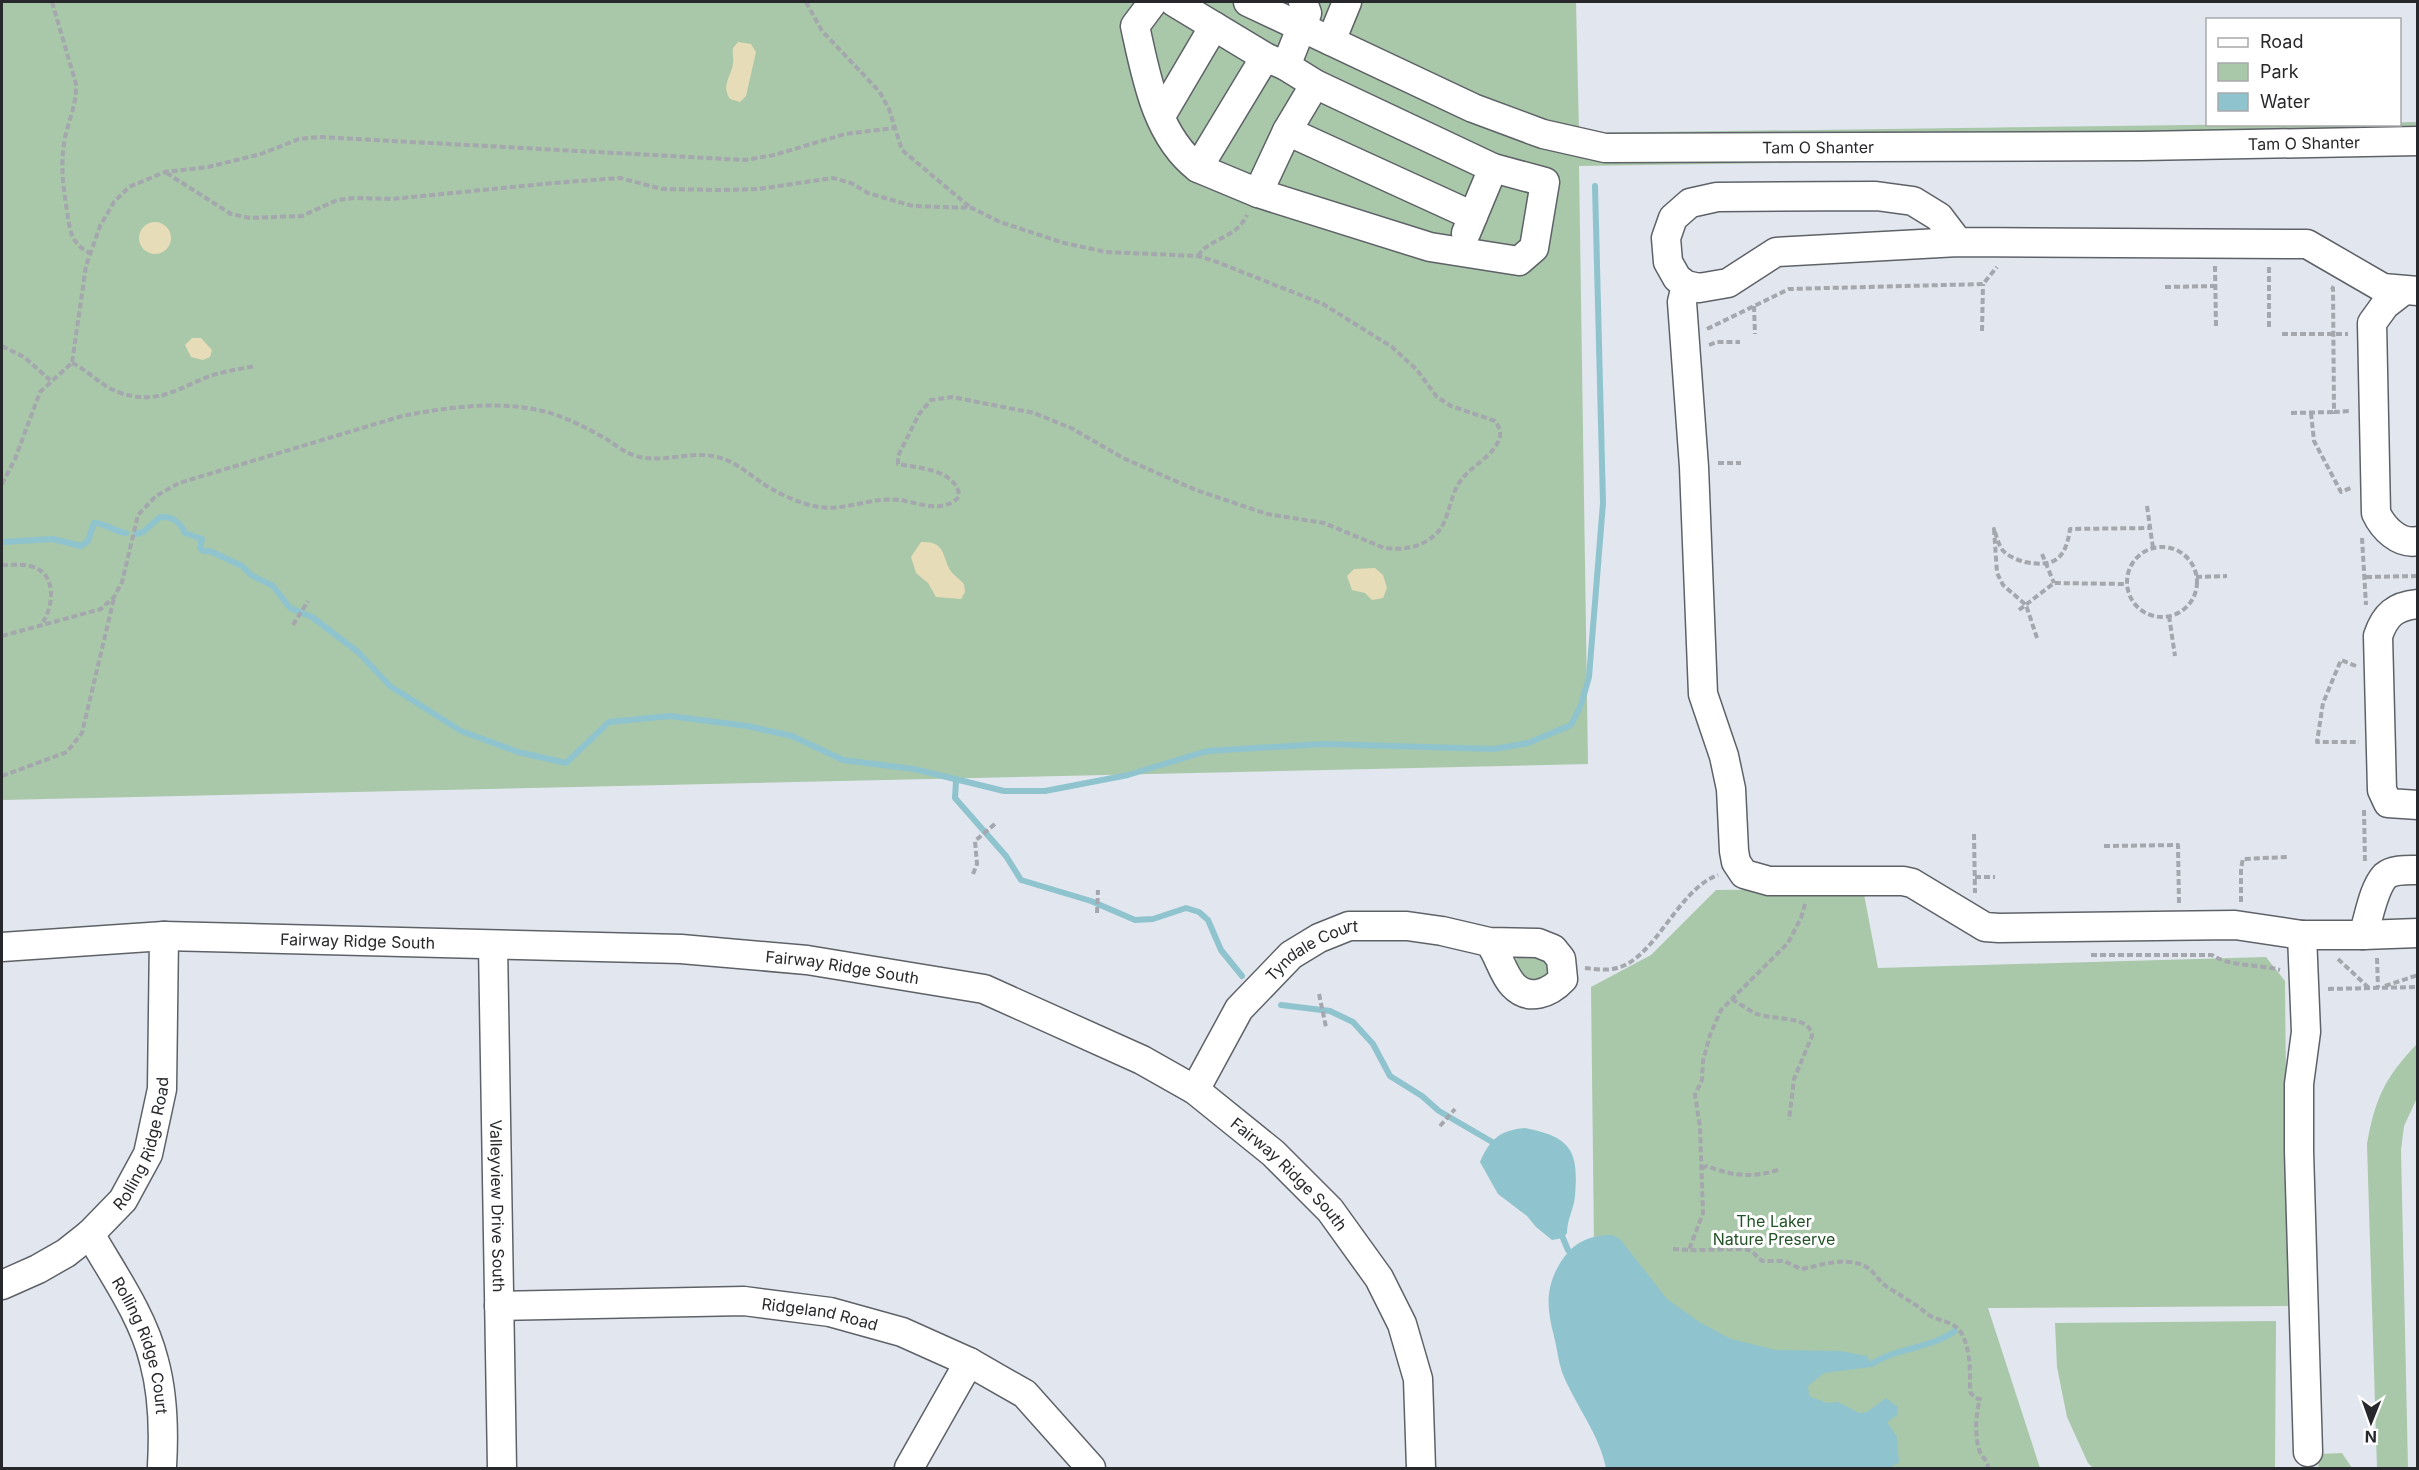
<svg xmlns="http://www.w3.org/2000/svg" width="2419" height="1470" viewBox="0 0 2419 1470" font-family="Inter,sans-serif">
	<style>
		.green { fill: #a9c7a9 }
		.sand { fill: #e6ddb8 }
		.water { fill: #8fc4ce }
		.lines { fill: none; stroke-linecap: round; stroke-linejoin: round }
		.stream { stroke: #8fc4ce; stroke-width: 6 }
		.minor-casing { stroke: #5e6268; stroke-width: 31 }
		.path { stroke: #a4a7ad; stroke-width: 4; stroke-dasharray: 6 3; stroke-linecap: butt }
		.minor { stroke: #fff; stroke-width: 28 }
		.labels { text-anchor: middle; stroke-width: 6; stroke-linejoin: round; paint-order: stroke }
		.street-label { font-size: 16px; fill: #26282b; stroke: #fff }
		.park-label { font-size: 16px; fill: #225126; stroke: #fff }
	</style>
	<rect width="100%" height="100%" fill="#e2e6ee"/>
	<g class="green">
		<polygon points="2,2 1576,2 1579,133 2417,122 2417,154 1579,166 1588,764 2,800"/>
		<polygon points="1863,889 1878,968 2266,957 2285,981 2288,1306 1988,1308 2040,1468 1791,1468 1596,1414 1591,987 1651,955 1716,890"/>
		<polygon points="1541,951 1551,971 1534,986 1514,967 1518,955"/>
		<path d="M2417,1044V1098L2404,1126L2401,1150L2408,1468H2377L2367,1144C2375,1099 2385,1077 2417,1044Z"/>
		<polygon points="2276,1321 2275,1468 2093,1468 2088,1463 2067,1417 2057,1367 2055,1323"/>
		<polygon points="2342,1453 2352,1468 2318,1468 2320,1454"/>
	</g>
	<g class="sand">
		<path d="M738,42L751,44L756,52L746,96L740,102L730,99C721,85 731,77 733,64C734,59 732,53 733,48Z"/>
		<circle cx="155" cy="238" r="16"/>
		<polygon points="192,338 201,338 212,350 210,357 203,360 191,357 185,345"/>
		<path d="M921,542C945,541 942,555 950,570C953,575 960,579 964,584L965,592L961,599L936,597L928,583L916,573L911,557Z"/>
		<polygon points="1375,568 1383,575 1387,588 1383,598 1372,600 1365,593 1352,590 1347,576 1354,569"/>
	</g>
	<g class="water">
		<path d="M1525,1128C1570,1137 1579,1149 1575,1196C1574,1209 1567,1219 1567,1233L1563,1238L1552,1240L1536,1227L1527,1216L1498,1194L1480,1162C1490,1139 1500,1130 1525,1128Z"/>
		<path d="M1612,1235L1620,1239L1667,1299L1701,1323L1731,1339L1776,1350L1840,1351L1867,1356L1872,1364L1871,1367L1824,1373L1808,1386L1809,1396L1827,1403L1838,1402L1859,1413L1867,1412L1886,1398L1898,1407L1897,1415L1887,1422L1897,1437L1899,1462L1890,1468H1606C1599,1433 1575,1405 1562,1372C1558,1360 1557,1348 1554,1336C1547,1310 1545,1289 1559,1265C1571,1244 1587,1235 1612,1235Z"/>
	</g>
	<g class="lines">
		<g class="stream">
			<path d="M136,534L143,532L160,517C173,516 180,522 185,533L202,539L200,548L203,551H210L242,566L251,575L273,586L290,608L312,617L358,652L390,686L461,731L518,752L566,763L609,722L670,716L747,726L792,736L843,760L914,769L1004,791H1045L1128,775L1207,751L1324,744L1494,749L1528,743L1571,725L1581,705L1589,677L1603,503L1595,186"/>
			<path d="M2,542L53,539L81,546L88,541L94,523C103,522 115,532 126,533"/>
			<polyline points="956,781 955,798 1006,856 1021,880 1091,901 1135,920 1153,919 1186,908 1199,912 1208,920 1221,950 1242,976"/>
			<polyline points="1281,1005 1330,1011 1353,1022 1373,1044 1390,1076 1422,1096 1439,1111 1499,1146"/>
			<polyline points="1560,1231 1568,1250"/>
			<path d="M1872,1364C1895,1348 1929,1349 1955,1331"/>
		</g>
		<g class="minor-casing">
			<g id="minor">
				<path d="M1153,2L1135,26C1146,76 1156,136 1198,168L1265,57L1286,66L1307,13L1303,2"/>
				<polyline points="1174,2 1265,57"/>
				<path id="s1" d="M1248,2L1473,108L1543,134L1605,148L2141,146L2418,141"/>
				<polyline points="1331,41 1347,2"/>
				<polyline points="1161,116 1214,26"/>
				<polyline points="1287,131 1315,84"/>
				<polyline points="1198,168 1258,193 1430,247 1519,261 1534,248 1545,182 1493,168 1315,84 1286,66"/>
				<polyline points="1258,193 1287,131 1473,216"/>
				<polyline points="1466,233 1493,168"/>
				<polyline points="1958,242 1939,217 1913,201 1876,196 1717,197 1690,203 1673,218 1666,238 1668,262 1677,278 1686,285 1699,288 1728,283 1776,252 1958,242 2307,244 2383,288 2418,291"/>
				<path d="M1686,285L1682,302L1694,467L1703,694L1724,756L1731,789L1734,851L1736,862L1744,874L1769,881H1903L1912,883L1985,927L1999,928L2235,925L2302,935H2363C2369,918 2373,889 2385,876C2393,869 2408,870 2418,870"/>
				<path d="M2403,291L2385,305L2372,323L2376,513C2383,528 2399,545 2418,541"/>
				<path d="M2418,604C2395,606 2385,615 2378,636L2382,790L2388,803L2418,805"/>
				<polyline points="2302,935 2306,1032 2299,1084 2299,1151 2308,1452"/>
				<polyline points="2363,935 2418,933"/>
				<path id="s2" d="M493,945L502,1468"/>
				<path id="s3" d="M2,947L164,936L681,949L807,960L984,989L1142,1060L1195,1090L1273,1153L1330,1210L1379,1278L1402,1324L1418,1379L1421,1468"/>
				<path id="s4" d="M1195,1090L1239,1009L1291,955L1319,938L1349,926H1407L1442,931L1489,942L1538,943L1553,949L1561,959L1563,979C1550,993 1529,1002 1513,985C1502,973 1499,955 1489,942"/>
				<path id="s5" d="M90,1234C113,1274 143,1316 154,1361C163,1394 164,1432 162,1466"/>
				<path id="s6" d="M2,1285L38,1269L66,1253L90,1234L123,1200L148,1154L162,1089L164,936"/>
				<path id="s7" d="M499,1306L744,1301L830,1312L902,1332L969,1362L1025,1394L1091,1468"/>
				<polyline points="909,1468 969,1362"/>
			</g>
		</g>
		<g class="path">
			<path d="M52,2L76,84C77,103 69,119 65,138C60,164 63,186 67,211C70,231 71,244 90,253"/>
			<polyline points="806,2 822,31 879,91 889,109 902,150 971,208"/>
			<path d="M1198,256C1210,237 1235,240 1247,215"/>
			<polyline points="2215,266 2216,326"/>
			<polyline points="2165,287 2215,286"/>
			<polyline points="2331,287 2333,288 2334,412 2350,411"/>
			<polyline points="1754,306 1755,334"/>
			<polyline points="2269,327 2269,266"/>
			<polyline points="1707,329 1789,289 1983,284 1997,267"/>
			<polyline points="1982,331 1983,284"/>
			<polyline points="2282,334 2348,334"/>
			<polyline points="1709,345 1717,342 1740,342"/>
			<polyline points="2,346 24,357 50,380"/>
			<path d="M72,363C89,371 101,386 118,392C157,406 176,389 210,376C225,371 240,369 255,366"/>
			<polyline points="2291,413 2334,412"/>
			<polyline points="2311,413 2314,441 2341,492 2353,487"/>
			<polyline points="1718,463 1741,463"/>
			<polyline points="2,484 15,459 40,392 72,363 86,266 100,226 114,202 129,187 165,172 208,167 261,154 299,139 319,137 745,160 774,155 845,134 894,128"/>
			<polyline points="2147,506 2153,548"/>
			<polyline points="2362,538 2366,605"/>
			<circle cx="2162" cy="582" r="35"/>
			<polyline points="2042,554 2054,583"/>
			<path d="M2,565C11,565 21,564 30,566C57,572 54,605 43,622"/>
			<polyline points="2196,577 2227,576"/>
			<polyline points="2366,577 2418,576"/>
			<polyline points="2019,610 2054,583 2126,584"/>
			<polyline points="2169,616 2175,656"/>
			<polyline points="293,625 308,601"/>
			<path d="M2,636L101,609L114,597L122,582L138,515L156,496L179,483L402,416C444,408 490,401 533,409C557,413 579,424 601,436C613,442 622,452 636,456C662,464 691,450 717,457C739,462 753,479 772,489C784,496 800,503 814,506C843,513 872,496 900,500C919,503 940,513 957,499L959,494C954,469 918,468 898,464V456L919,414L931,400L952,397L1034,413L1071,428L1123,458L1196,490L1267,514L1324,523L1384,548C1403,550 1421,548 1436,534C1450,521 1449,494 1462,479C1472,466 1490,458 1498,442C1502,435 1500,427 1495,421L1451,406L1437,397L1417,370L1392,347L1323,304L1217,262L1198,256L1106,252L1064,243L1000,222L972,208L913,206L868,193L851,183L833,178L758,189L719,190L662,189L620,178L553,183L392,199L354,198L337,200L302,216L250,218L231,214L165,172"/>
			<path d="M2037,638L2026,605L2003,585L1997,573L1994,529C1996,535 1998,542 2001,548C2005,555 2017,560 2025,562C2055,568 2066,558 2070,529L2150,528"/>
			<polyline points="2356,666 2341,660 2323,703 2317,742 2359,742"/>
			<polyline points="2,776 67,752 82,733 114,598"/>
			<polyline points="2364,810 2365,863"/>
			<polyline points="1974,834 1975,893"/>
			<polyline points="2104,846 2178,845 2179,903"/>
			<polyline points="973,874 977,864 975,841 996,823"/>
			<polyline points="1975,877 1995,877"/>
			<polyline points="2241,902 2241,868 2243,859 2288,857"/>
			<path d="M1805,904L1801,918L1788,943L1721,1010L1710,1035L1703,1061L1702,1080L1695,1095L1700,1127L1703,1213L1689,1250C1702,1251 1744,1247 1751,1251C1755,1254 1758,1258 1762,1261H1784L1801,1269C1819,1266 1833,1260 1851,1262C1876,1265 1874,1281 1892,1290C1905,1298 1915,1304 1926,1313C1937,1322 1955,1320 1962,1334C1971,1352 1970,1372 1970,1392L1975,1398L1980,1399C1976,1413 1974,1436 1980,1452C1983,1459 1988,1460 1988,1468"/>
			<polyline points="1097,913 1098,890"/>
			<path d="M2091,955H2212C2229,967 2259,964 2280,970"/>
			<polyline points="2377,958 2378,988"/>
			<polyline points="2338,959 2369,988"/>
			<path d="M1585,968C1595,969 1607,971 1617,968C1656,958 1677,890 1718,875"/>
			<polyline points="2385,986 2418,975"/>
			<polyline points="2328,989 2418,987"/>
			<polyline points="1319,994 1326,1027"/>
			<path d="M1732,999C1740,1004 1748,1010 1757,1014C1772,1020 1811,1015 1812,1036L1794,1079L1789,1120"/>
			<polyline points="1440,1126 1455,1109"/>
			<path d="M1702,1168L1707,1166C1733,1176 1751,1178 1778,1170"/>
			<polyline points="1673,1249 1689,1250"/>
		</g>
		<use href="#minor" class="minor"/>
	</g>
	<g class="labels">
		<g class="street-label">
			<text dy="6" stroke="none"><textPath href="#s1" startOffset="1086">Tam O Shanter</textPath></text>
			<text dy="6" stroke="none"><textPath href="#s1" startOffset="600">Tam O Shanter</textPath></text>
			<text dy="6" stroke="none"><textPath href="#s3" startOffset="356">Fairway Ridge South</textPath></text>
			<text dy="6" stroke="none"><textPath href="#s4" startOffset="188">Tyndale Court</textPath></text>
			<text dy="6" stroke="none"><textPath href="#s3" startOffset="842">Fairway Ridge South</textPath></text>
			<text dy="6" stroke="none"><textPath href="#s6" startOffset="210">Rolling Ridge Road</textPath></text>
			<text dy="6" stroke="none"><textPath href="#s3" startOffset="1346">Fairway Ridge South</textPath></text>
			<text dy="6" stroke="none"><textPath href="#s2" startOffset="261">Valleyview Drive South</textPath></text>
			<text dy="6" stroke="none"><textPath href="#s7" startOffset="322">Ridgeland Road</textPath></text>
			<text dy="6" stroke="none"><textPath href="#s5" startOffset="124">Rolling Ridge Court</textPath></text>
		</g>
		<g class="park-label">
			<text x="1774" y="1227">The Laker<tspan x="1774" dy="18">Nature Preserve</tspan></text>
		</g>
	</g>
	<rect width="2419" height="1470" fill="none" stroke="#26282b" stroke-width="6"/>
	<rect x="2206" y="18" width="195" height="108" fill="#ffffff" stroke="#a8a9aa" stroke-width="1.5"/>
	<rect x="2218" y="38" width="30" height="9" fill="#ffffff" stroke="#a8a9aa" stroke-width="1.5"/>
	<text x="2260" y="48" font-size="18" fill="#26282b">Road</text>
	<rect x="2218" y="63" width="30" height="18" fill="#a9c7a9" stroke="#a8a9aa" stroke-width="1.5"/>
	<text x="2260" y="78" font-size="18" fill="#26282b">Park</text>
	<rect x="2218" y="93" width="30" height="18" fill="#8fc4ce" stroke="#a8a9aa" stroke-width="1.5"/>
	<text x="2260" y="108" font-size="18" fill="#26282b">Water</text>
	<g transform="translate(2371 1422) rotate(181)" stroke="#ffffff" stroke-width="4.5" paint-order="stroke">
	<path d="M0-4.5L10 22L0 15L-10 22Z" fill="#26282b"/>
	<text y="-9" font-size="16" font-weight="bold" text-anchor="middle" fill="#26282b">N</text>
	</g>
</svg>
